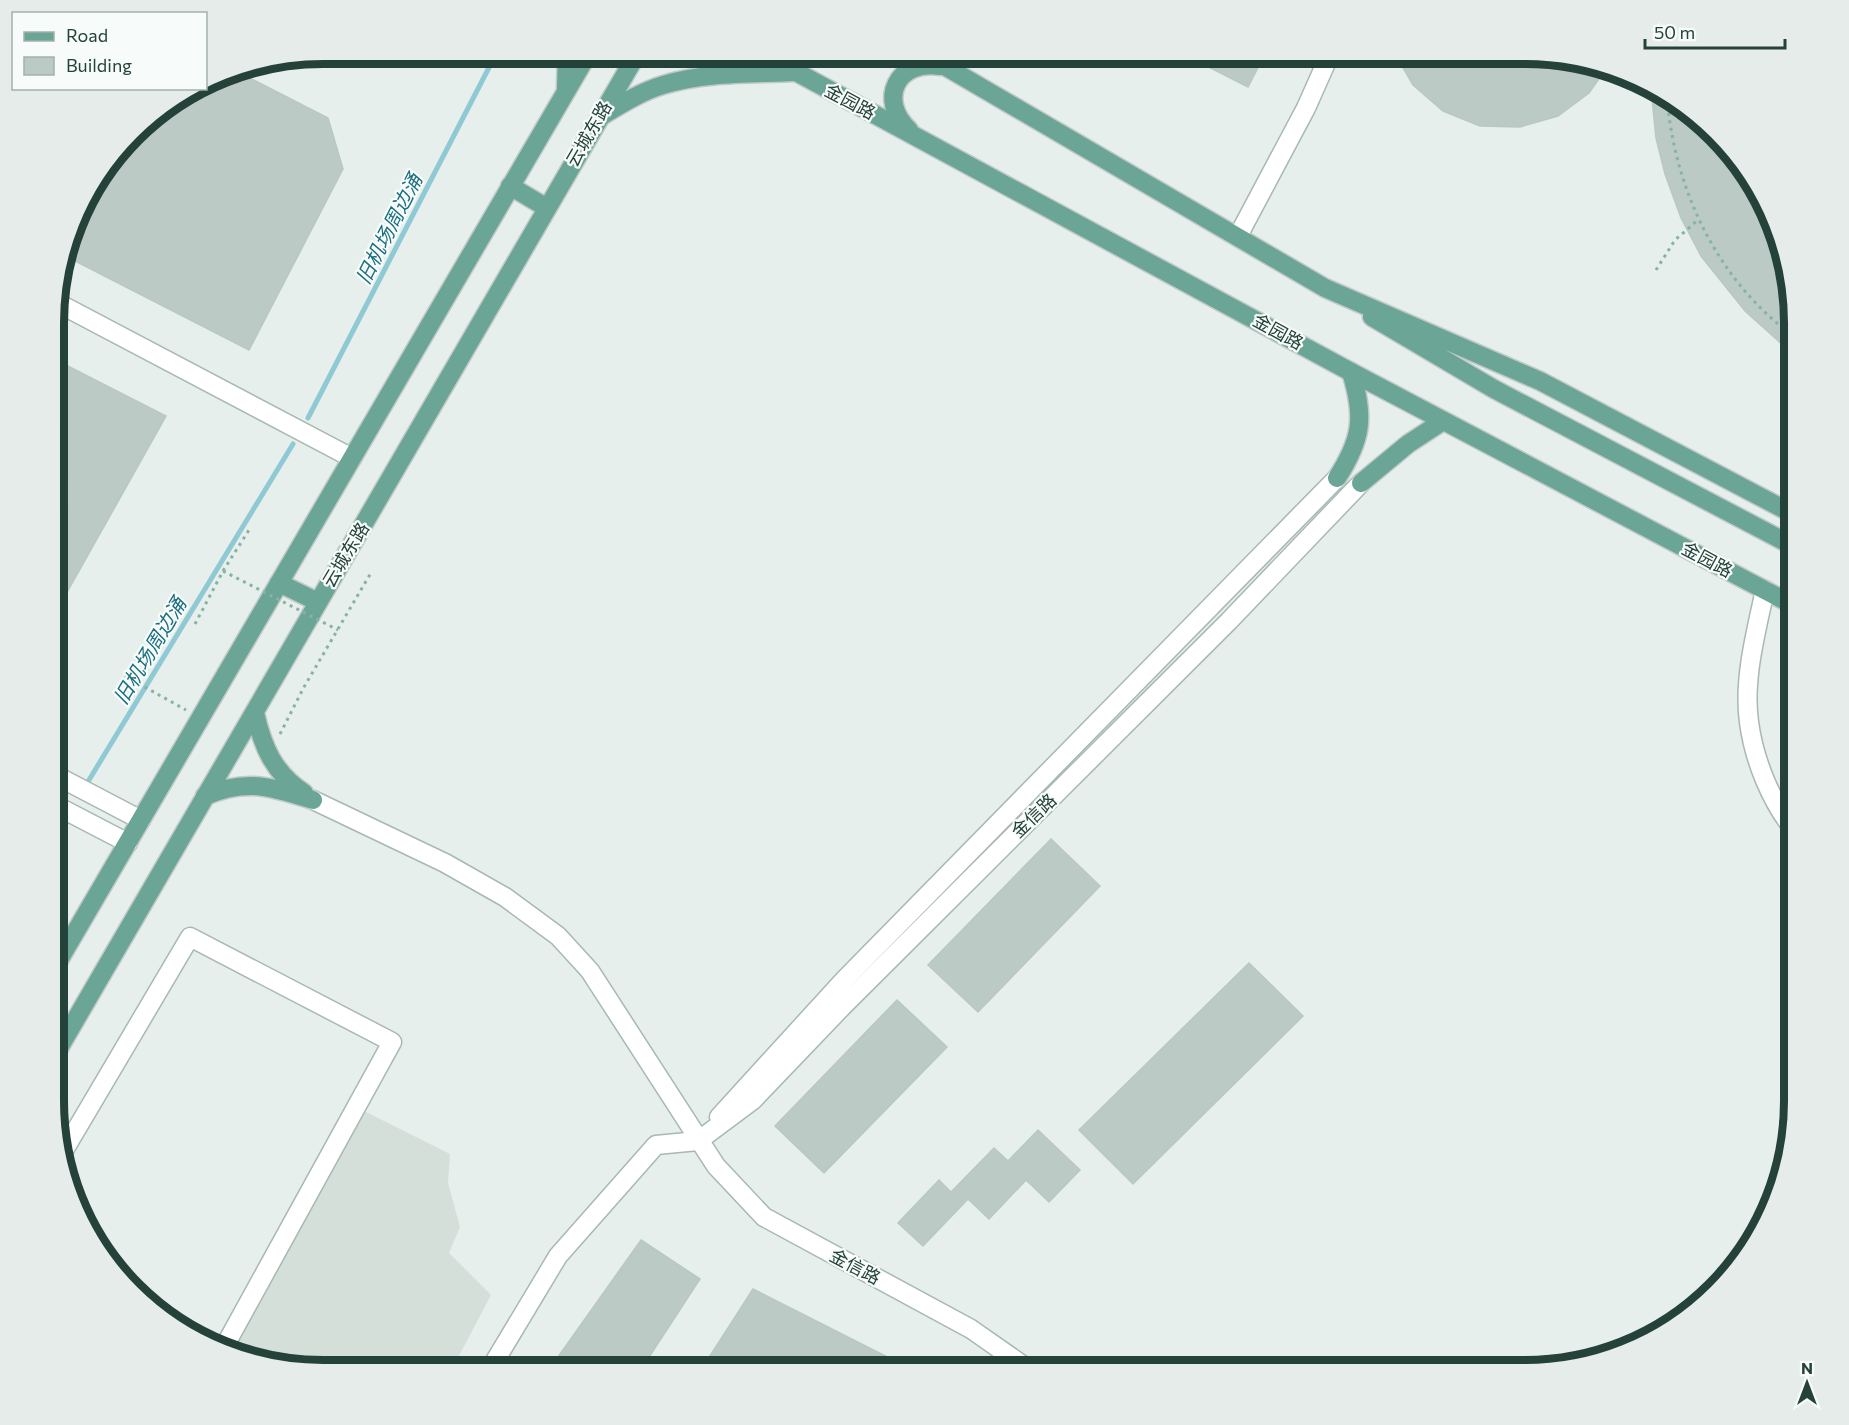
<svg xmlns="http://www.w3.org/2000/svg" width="1849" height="1425" viewBox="0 0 1849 1425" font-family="Commissioner,'Noto Sans SC',sans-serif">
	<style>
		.built { fill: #d4dfda }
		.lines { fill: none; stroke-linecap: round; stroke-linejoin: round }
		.stream { stroke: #8ec9d4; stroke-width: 5 }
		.building { fill: #bbcac4; stroke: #b8c9c2; stroke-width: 1.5 }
		.minor-casing { stroke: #a8b8b2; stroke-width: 21 }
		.major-casing { stroke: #c2cac8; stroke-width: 21 }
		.path { stroke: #86b3a5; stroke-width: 3; stroke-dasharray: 3 4.5; stroke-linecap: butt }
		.minor { stroke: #fff; stroke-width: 18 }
		.major { stroke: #6aa596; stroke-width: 18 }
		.path-bridge { stroke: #86b3a5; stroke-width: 3; stroke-dasharray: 3 4.5; stroke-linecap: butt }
		.labels { text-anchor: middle; stroke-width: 4.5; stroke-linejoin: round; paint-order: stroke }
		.street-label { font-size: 18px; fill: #24423a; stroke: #f7fbf9 }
		.water-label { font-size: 20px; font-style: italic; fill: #1c6f80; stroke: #f7fbf9 }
		.rim { fill: none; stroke: #24423a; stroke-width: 8 }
	</style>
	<rect width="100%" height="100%" fill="#e6efeb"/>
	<polygon class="built" points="360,1109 450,1154 448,1183 460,1227 449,1253 491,1295 451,1371 306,1370 225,1352"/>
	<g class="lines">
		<g class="stream">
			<polyline points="308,418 496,54"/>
			<polyline points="89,780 293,444"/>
			<polyline points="55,836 64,822"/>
		</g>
	</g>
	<g class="building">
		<polygon points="1183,54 1265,54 1248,87"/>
		<polygon points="1395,54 1543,55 1606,69 1589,93 1558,116 1520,127 1480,126 1443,111 1413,85"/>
		<polygon points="234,70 328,118 343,169 249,350 67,257 90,189 146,121"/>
		<polygon points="1651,89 1703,121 1767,205 1795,323 1795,356 1745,311 1701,256 1681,218 1665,174 1656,138"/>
		<polygon points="56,360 166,416 56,612"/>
		<polygon points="1051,839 1100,886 978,1012 928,965"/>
		<polygon points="1249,963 1303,1016 1133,1184 1079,1130"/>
		<polygon points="897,1000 947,1047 824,1173 775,1126"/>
		<polygon points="1038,1130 1080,1170 1049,1202 1026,1180 989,1219 968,1199 923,1246 898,1223 939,1180 951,1192 994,1148 1008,1161"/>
		<polygon points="641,1240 700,1279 640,1371 548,1371"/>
		<polygon points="753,1289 915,1371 730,1371 708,1359"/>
	</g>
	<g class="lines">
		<g class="minor-casing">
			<g id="minor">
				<polyline points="1238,236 1306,108 1330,54"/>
				<polyline points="56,302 352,458"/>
				<path d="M1765,590C1756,632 1743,680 1749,722C1754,760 1771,802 1795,831"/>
				<polyline points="55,775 141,820"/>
				<polyline points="313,800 445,863 505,897 558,936 590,971 716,1166 764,1217 971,1329 1031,1371"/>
				<polyline points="55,805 128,843"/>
				<polyline points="719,1117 844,980 1337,478"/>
				<polyline points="698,1141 753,1100 841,1008 1229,621 1361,483"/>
				<polyline points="63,1152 190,937 392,1042 222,1351"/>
				<polyline points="489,1371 558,1256 656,1145 698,1141"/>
			</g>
		</g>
		<g class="major-casing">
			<g id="major">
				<polyline points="763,54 1351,372 1795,606"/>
				<polyline points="924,54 1325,288 1540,381 1795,515"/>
				<polyline points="566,88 567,54"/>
				<path d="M600,117C620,105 640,92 663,85C705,72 751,74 794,72"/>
				<path d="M909,130C877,100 897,59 940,66"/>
				<polyline points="510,186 547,208"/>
				<polyline points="1372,317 1494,389 1795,547"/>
				<path d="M1337,478C1362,439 1365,417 1351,372"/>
				<polyline points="1361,483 1408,444 1443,421"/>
				<polyline points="279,583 318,602"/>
				<path d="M255,713C263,748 274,773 304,793"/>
				<path d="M205,796C247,778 272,787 313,800"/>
				<polyline points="55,967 588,54"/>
				<polyline points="55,1055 637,54"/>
			</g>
		</g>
		<g class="path">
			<path d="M1667,98C1675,191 1718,282 1795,337"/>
			<polyline points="1656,270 1675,240 1698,220"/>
			<polyline points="195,624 223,571 249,530"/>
			<polyline points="125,676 186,710"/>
			<polyline points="280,734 304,687 372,571"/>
		</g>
		<use href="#minor" class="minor"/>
		<use href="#major" class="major"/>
		<polyline class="path-bridge" points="223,571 338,630"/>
	</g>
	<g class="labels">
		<g class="street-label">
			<text transform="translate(850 102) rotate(28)" y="6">金园路</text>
			<text transform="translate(589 134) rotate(-60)" y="6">云城东路</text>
			<text transform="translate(1278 332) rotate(29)" y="6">金园路</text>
			<text transform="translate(346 555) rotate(-59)" y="6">云城东路</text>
			<text transform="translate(1707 560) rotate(28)" y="6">金园路</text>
			<text transform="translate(1034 816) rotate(-44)" y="6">金信路</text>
			<text transform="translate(855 1267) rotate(28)" y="6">金信路</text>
		</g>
		<g class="water-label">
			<text transform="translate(389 229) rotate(-63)" y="7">旧机场周边涌</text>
			<text transform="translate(150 651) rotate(-59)" y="7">旧机场周边涌</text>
		</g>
	</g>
	<path d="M0 0H1849V1425H0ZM323 64H1525A259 259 0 0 1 1784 323V1101A259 259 0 0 1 1525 1360H323A259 259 0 0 1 64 1101V323A259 259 0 0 1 323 64Z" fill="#e6ecea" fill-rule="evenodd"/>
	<path class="rim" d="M323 64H1525A259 259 0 0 1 1784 323V1101A259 259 0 0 1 1525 1360H323A259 259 0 0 1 64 1101V323A259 259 0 0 1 323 64Z"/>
	<rect x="12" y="12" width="195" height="78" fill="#f7fbf9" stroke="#a3b1ad" stroke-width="1.5"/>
	<rect x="24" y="32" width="30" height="9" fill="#6aa596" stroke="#a3b1ad" stroke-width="1.5"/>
	<text x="66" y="42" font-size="18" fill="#24423a">Road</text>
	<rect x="24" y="57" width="30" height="18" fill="#bbcac4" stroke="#a3b1ad" stroke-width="1.5"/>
	<text x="66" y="72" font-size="18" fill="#24423a">Building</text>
	<g transform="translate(1807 1383)" stroke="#f7fbf9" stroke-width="4.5" paint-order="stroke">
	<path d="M0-4.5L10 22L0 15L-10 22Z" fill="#24423a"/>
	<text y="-9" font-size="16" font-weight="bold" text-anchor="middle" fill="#24423a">N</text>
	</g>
	<path d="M1645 39v9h140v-9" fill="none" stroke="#24423a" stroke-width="3"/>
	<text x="1654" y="39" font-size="18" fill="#24423a" stroke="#f7fbf9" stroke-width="4.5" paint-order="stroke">50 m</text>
</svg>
